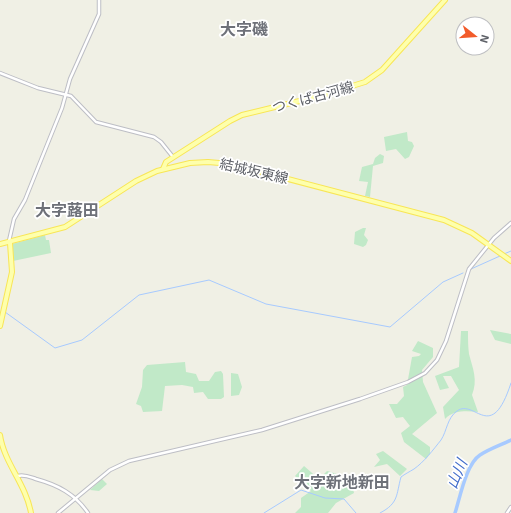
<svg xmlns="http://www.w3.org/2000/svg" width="511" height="513" viewBox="0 0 511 513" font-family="'Exo 2','Noto Sans JP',sans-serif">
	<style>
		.green { fill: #c1e9c8 }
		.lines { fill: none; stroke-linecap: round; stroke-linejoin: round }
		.stream { stroke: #a7caff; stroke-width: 1 }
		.river { stroke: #a7caff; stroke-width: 3.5 }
		.tertiary-casing { stroke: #bdbec5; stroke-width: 4.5 }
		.primary-casing { stroke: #f8e656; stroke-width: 6 }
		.tertiary { stroke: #fff; stroke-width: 2.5 }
		.primary { stroke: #feffac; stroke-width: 4 }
		.labels { text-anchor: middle; stroke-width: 3.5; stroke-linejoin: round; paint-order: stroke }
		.street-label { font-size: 14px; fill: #5d6067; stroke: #fff }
		.water-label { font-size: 15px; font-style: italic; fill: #426dca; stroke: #fff }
		.quarter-label { font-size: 16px; font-weight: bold; fill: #6e7179; stroke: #fff }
	</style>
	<rect width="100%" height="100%" fill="#f0f0e5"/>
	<g class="green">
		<polygon points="407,132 408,141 412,142 414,146 409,157 405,159 396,149 386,151 384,137"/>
		<polygon points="380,154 384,156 383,163 373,166 370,197 365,196 368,182 359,181 362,167 373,164 375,158"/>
		<polygon points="363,228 366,228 364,235 368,240 366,245 363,247 354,244 355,232"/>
		<polygon points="45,235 46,240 49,240 51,253 13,261 12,244"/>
		<polygon points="490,330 511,334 511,344 495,340"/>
		<path d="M461,331H468C468,339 468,347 469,354C473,369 478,380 472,395L478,412C466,411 454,410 445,419L443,407L459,390L451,376H443L449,388L440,390L435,376L459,367Z"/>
		<polygon points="418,341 433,348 433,357 422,370 423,382 437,413 412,434 430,447 430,454 426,459 404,442 401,433 410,426 403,417 396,418 389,404 397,404 404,396 403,387 407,385 412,357 419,356 421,354 412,351"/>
		<polygon points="185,362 186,372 196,374 199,381 209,381 215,372 221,371 223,374 224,397 221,399 208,399 203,392 194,393 193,387 182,385 165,386 162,411 143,412 141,406 136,404 142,387 143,370 147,365"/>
		<polygon points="231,373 238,374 242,387 239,395 231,396"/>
		<polygon points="383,451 407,469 400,476 387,464 374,467 380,460 376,454"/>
		<path d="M304,466L319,479L327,471C339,474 352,479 354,493L336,503L328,513H295L301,507V498L311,491L295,476Z"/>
		<polygon points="102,479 107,484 99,491 90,490"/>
	</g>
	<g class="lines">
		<g class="stream">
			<polyline points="504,254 511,251"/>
			<polyline points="471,269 500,256"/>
			<polyline points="5,312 55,348 82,340 139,295 209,280 266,304 390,327 443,282 463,273"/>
			<polyline points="264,513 301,490 325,498 344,499 356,513"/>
			<path d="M380,513C399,503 396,495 401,477C405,474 409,472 414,469C424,462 433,450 441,440C447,431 447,418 457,411C475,398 491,445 511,383"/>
		</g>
		<path class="river" d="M455,513C460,498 466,464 480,455C489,449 501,445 511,440"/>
		<g class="tertiary-casing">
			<g id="tertiary">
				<polyline points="0,73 38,88 71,96 96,122 154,137 161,142 173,157"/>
				<polyline points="9,241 14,219 25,200 39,165 62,108 70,79 99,14 99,0"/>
				<path d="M18,476C24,474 30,477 36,479C58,485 75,494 88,513"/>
				<polyline points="58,513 110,470 129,461 262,430 360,399 408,382 425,373 437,360 446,341 469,269 494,238 511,223"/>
				<polyline points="507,513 511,507"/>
			</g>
		</g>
		<g class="primary-casing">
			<g id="primary">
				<polyline points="163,169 166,162 230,121 242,115 320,96 365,82 382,70 445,0"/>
				<polyline points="0,244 65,227 136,181 157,171 190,163 208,162 231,164 444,220 472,233 511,261"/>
				<polyline points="0,326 12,272 10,243"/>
				<path d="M0,435C4,463 26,484 31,513"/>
			</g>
		</g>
		<use href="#tertiary" class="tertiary"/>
		<use href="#primary" class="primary"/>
	</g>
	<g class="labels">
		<g class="street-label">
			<text transform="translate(313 97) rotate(-15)" y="5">つくば古河線</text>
			<text transform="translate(254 171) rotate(13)" y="5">結城坂東線</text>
		</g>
		<g class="water-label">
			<text transform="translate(457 474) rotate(-67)" y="5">山川</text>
		</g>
		<g class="quarter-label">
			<text x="244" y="35">大字磯</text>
			<text x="67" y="216">大字蕗田</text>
			<text x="342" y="488">大字新地新田</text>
		</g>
	</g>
	<g transform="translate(475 36) rotate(107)"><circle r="19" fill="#ffffff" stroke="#bebfc2"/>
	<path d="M0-3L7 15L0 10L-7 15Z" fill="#f25b2a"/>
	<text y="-6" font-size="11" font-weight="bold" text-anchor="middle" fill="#5d6067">N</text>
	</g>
</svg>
